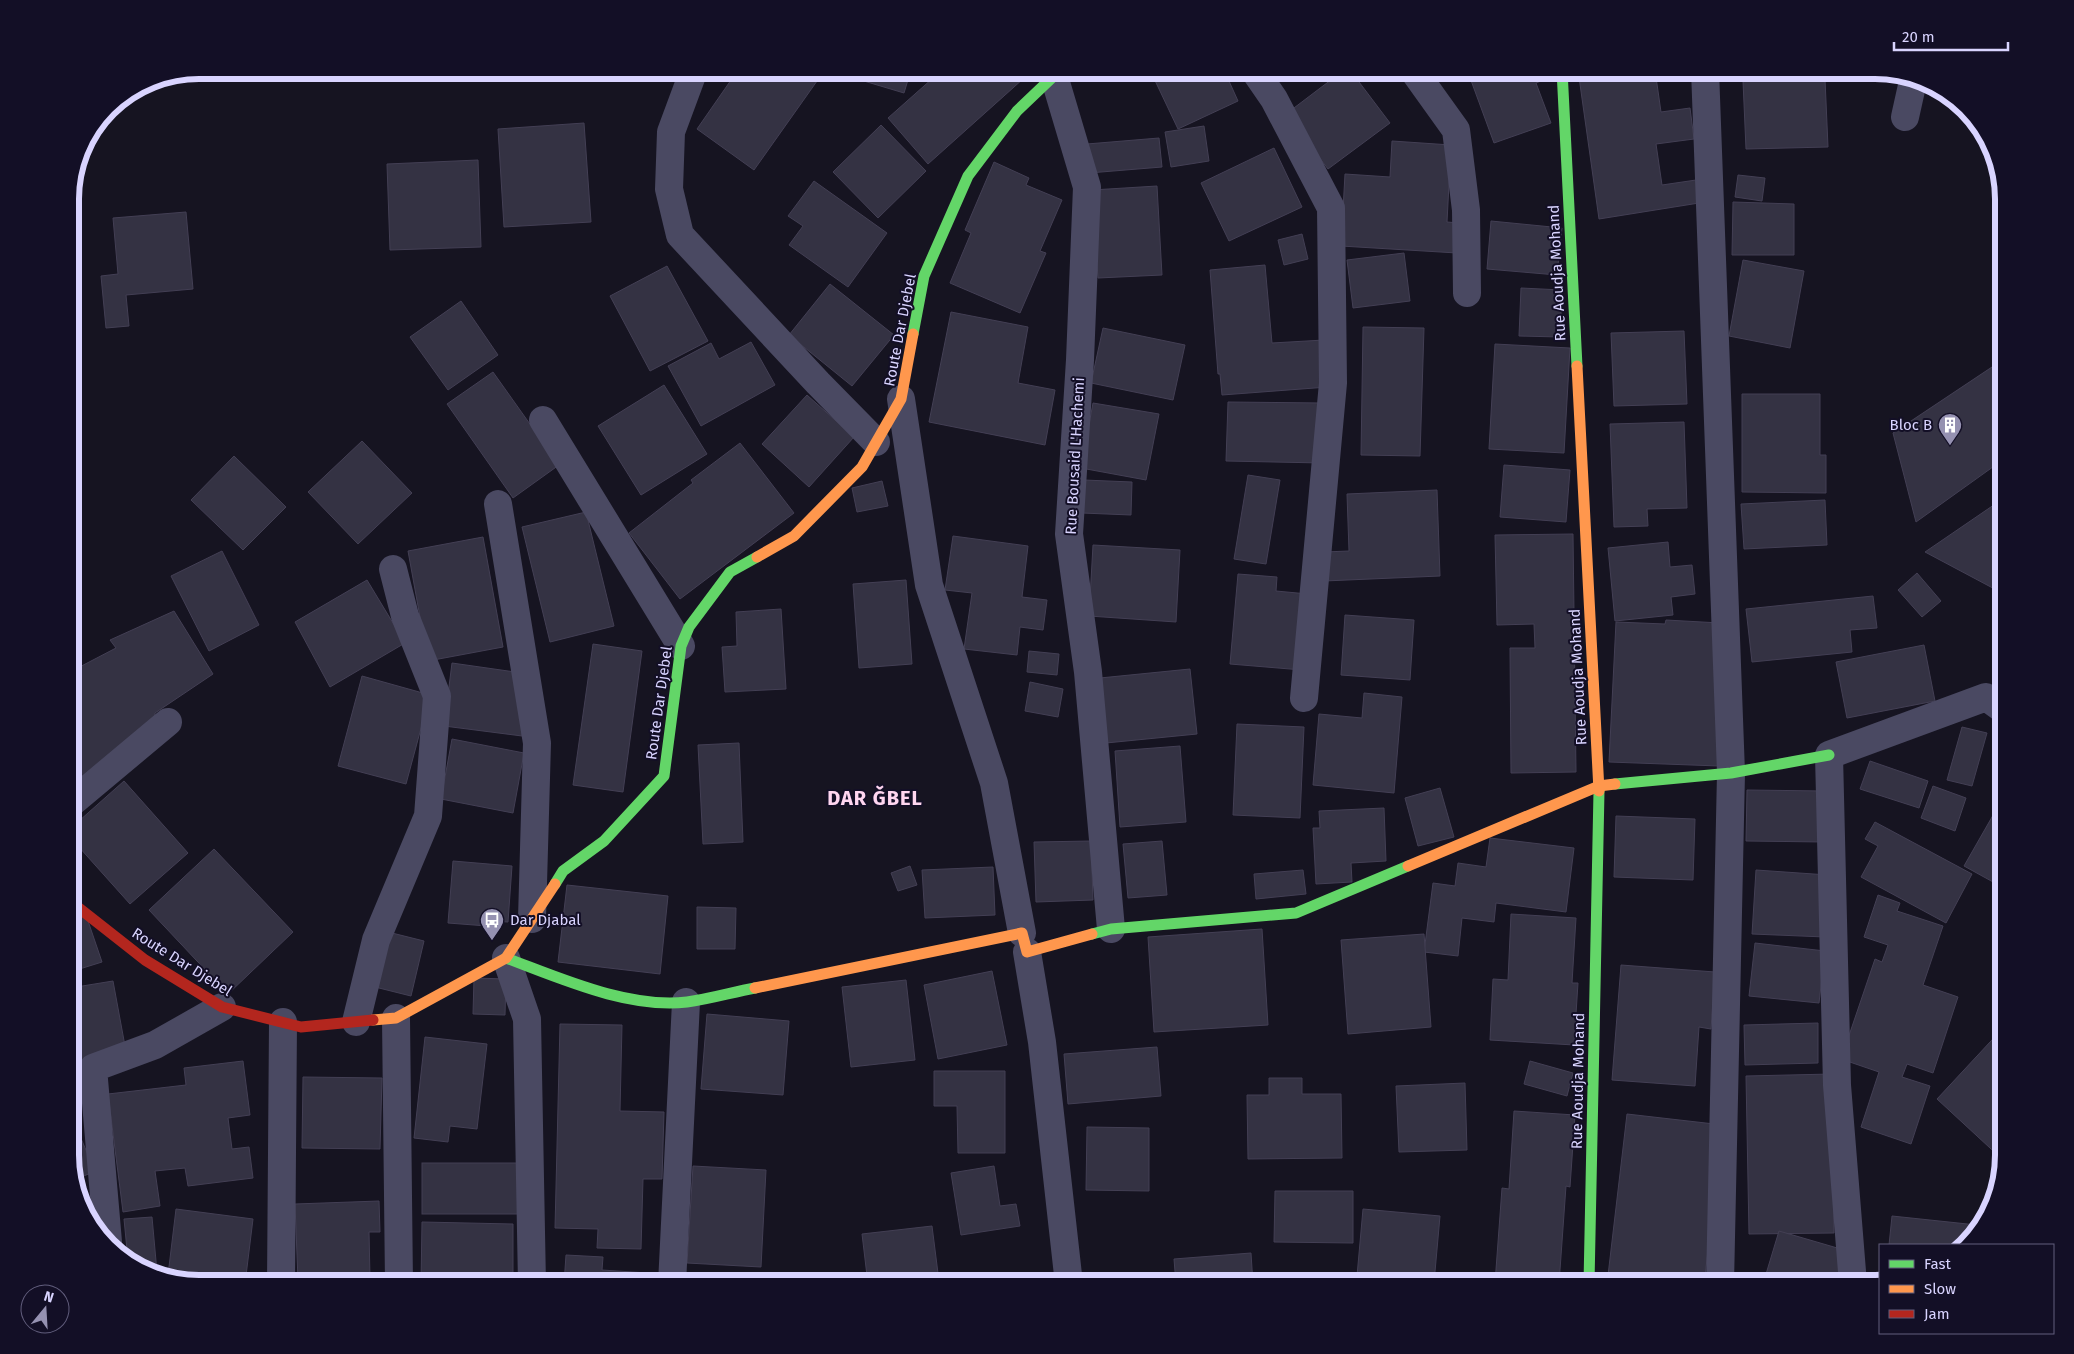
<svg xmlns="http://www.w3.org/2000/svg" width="2074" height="1354" viewBox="0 0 2074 1354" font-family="'Fira Sans',sans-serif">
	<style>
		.building { fill: #343243; stroke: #433f54 }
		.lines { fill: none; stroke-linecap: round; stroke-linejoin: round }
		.street { stroke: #4a4962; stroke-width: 28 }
		.fast { stroke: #63d668; stroke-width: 11 }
		.slow { stroke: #ff974d; stroke-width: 11 }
		.jam { stroke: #b3261e; stroke-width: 11 }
		.labels { text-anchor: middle; stroke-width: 4; stroke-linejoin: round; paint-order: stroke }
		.street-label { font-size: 15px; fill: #d9d4ff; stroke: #130f26 }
		.poi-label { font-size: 15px; fill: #d9d4ff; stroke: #130f26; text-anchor: end }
		.district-label { font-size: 20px; font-weight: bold; letter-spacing: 1px; fill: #ffd6f0; stroke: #130f26 }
		.rim { fill: none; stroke: #d9d4ff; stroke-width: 6 }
	</style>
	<rect width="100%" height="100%" fill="#161421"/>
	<g class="building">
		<polygon points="738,70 817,70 822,74 754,170 697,129"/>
		<polygon points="827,70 911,70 904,93"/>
		<polygon points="942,70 1033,70 928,164 888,118"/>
		<polygon points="1150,70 1224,70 1238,101 1178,129"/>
		<polygon points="1344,70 1350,70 1390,123 1328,169 1286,114"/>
		<polygon points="1481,70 1547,70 1549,78 1536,83 1551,123 1494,143 1469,75"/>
		<polygon points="1578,70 1655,70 1661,112 1690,108 1694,139 1656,144 1662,185 1696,180 1699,203 1599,219"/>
		<polygon points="1825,79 1828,147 1746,149 1743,81"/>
		<polygon points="584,123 591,222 504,227 498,129"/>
		<polygon points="881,125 926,171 878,218 833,172"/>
		<polygon points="1204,126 1209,161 1171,167 1165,132"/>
		<polygon points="1159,138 1162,167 1089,173 1087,144"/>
		<polygon points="1392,141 1451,145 1447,222 1459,223 1457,253 1341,246 1345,174 1390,177"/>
		<polygon points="1274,148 1302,207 1229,241 1201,183"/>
		<polygon points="478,160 481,247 390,250 387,164"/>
		<polygon points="994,162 1029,178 1026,185 1062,200 1040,251 1046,253 1020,313 950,283 971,233 965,230"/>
		<polygon points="1738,175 1765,178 1762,201 1735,197"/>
		<polygon points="814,181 887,233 848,287 789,245 803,226 788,216"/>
		<polygon points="1157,186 1162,275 1098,278 1092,190"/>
		<polygon points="1733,202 1794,204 1794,255 1732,255"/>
		<polygon points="186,212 193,289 126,295 129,326 106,328 101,276 118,274 113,218"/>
		<polygon points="1491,221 1562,228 1557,275 1487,269"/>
		<polygon points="1302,234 1308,259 1284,265 1278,240"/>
		<polygon points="1404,253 1410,301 1353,308 1347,260"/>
		<polygon points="1743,260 1804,271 1790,348 1729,336"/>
		<polygon points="1265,265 1272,343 1324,340 1328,387 1222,395 1220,374 1218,374 1210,270"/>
		<polygon points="667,266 708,341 650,371 610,296"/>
		<polygon points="830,284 894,335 852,386 789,335"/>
		<polygon points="1521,288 1562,290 1560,337 1519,336"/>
		<polygon points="461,301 498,355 448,390 410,337"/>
		<polygon points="951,312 1028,327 1018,383 1055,390 1045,445 929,422"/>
		<polygon points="1363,327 1424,328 1420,456 1361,455"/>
		<polygon points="1103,328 1185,345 1173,400 1091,383"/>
		<polygon points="1684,331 1687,404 1614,406 1611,333"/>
		<polygon points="751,342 775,385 701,426 668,366 711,343 719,359"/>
		<polygon points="1495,344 1570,348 1564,453 1489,449"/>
		<polygon points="2004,359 2004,459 1916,522 1893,433"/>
		<polygon points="493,372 559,465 513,498 447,404"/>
		<polygon points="664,385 707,454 641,495 598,426"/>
		<polygon points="1742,394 1820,394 1820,455 1826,455 1826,493 1742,492"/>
		<polygon points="807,395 854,437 809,487 762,444"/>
		<polygon points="1228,402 1323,403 1322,463 1226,461"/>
		<polygon points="1093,403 1159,414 1146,480 1081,468"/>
		<polygon points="1684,422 1687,508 1647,509 1648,526 1614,527 1610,424"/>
		<polygon points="362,441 412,493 358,544 308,492"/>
		<polygon points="740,443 794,513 680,599 629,533 693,483 691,480"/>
		<polygon points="234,456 286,507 243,550 191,500"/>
		<polygon points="1504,465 1570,470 1566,522 1500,517"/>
		<polygon points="1248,475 1280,480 1266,564 1234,559"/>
		<polygon points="1084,480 1132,482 1131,515 1082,513"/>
		<polygon points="882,481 888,506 857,512 852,488"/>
		<polygon points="1437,490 1440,576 1324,581 1324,552 1349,551 1347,494"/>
		<polygon points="2004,498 2004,594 1925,552"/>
		<polygon points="1825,500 1827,545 1744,549 1741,504"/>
		<polygon points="586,512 614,626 550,642 522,527"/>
		<polygon points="1573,534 1576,772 1511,773 1510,648 1535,648 1534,624 1497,625 1495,535"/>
		<polygon points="953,536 1028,546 1022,597 1047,600 1043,630 1020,627 1017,655 964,649 972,593 945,590"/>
		<polygon points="483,537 503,647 428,661 408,551"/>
		<polygon points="1668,542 1670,567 1692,565 1695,594 1671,597 1673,615 1615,621 1608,548"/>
		<polygon points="1093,545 1180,550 1176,622 1089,616"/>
		<polygon points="222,551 259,625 209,651 171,576"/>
		<polygon points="1917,573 1941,601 1922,617 1898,590"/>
		<polygon points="1238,574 1277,577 1276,591 1308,594 1302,670 1230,664"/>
		<polygon points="367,580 405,643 330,687 295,622"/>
		<polygon points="906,580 912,664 859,668 853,584"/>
		<polygon points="1873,596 1877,628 1850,630 1852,652 1752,662 1746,609"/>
		<polygon points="781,609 786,689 725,692 722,647 737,646 736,612"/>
		<polygon points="174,611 213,674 155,713 155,721 70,790 70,672 116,648 110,640"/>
		<polygon points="1345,615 1414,620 1410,680 1341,675"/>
		<polygon points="1666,620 1720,623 1719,766 1609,762 1616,622 1665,624"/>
		<polygon points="593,644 642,651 623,792 573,785"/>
		<polygon points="1924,645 1935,701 1847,718 1836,662"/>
		<polygon points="1029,651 1059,654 1057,675 1027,672"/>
		<polygon points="452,663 522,673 522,736 444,726"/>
		<polygon points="1190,669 1197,734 1106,743 1100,678"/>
		<polygon points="362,676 430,695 406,784 338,766"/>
		<polygon points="1030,682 1063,689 1058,717 1025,711"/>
		<polygon points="1364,693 1402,697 1394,793 1313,785 1319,714 1362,718"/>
		<polygon points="1237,724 1304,727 1300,818 1233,815"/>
		<polygon points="1962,727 1987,733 1972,786 1947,780"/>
		<polygon points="452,739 524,753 513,813 441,799"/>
		<polygon points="739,743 743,842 703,844 698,745"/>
		<polygon points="1180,746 1186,822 1120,827 1115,751"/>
		<polygon points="1870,761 1928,781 1919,808 1860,789"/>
		<polygon points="124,781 188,853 130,904 70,837 70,829"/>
		<polygon points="1933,786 1966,798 1955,831 1921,818"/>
		<polygon points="1440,788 1454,837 1418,846 1405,798"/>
		<polygon points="1747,790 1824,791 1823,842 1746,841"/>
		<polygon points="2004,796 2004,888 1964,866"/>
		<polygon points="1384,808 1386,861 1351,863 1352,882 1316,884 1313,828 1320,828 1319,811"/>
		<polygon points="1616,816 1695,819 1693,880 1614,877"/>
		<polygon points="1875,822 1972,874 1946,923 1861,877 1878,846 1865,839"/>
		<polygon points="1490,838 1574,848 1566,912 1496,903 1494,922 1462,918 1458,956 1424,952 1433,883 1455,886 1458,863 1486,867"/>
		<polygon points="1091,841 1093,900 1036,902 1034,842"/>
		<polygon points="1162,841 1167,895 1128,898 1123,844"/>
		<polygon points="214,849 293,932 228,994 149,910"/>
		<polygon points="453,861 512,866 508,922 488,921 487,926 448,923"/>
		<polygon points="910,866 917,885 898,891 891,873"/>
		<polygon points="993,867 995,915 925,918 922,870"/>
		<polygon points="1303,870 1306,894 1256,899 1254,874"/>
		<polygon points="1756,870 1828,875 1825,937 1752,934"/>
		<polygon points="567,885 668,896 660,974 558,962"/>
		<polygon points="1878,895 1900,903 1897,911 1943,926 1923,985 1958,997 1933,1073 1907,1064 1902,1077 1930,1086 1911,1144 1861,1127 1879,1072 1841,1059 1875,959 1882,962 1888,945 1864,937"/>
		<polygon points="697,907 736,908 735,949 697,949"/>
		<polygon points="1511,914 1576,918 1572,983 1578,983 1574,1045 1490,1040 1493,979 1508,980"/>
		<polygon points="86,915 102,962 70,972 70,920"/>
		<polygon points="1262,929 1268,1025 1154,1032 1148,937"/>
		<polygon points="388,932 424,941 411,996 375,987"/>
		<polygon points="1424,934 1431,1027 1348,1034 1341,940"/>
		<polygon points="1755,943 1825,951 1819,1003 1749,996"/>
		<polygon points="1621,965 1715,972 1711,1029 1699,1027 1695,1086 1612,1080"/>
		<polygon points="992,971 1007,1045 938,1059 924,985"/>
		<polygon points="474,978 506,979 505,1015 473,1014"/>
		<polygon points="906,980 915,1060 851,1067 842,987"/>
		<polygon points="113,981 125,1046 101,1063 70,1069 70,988"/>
		<polygon points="707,1014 789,1021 783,1095 701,1089"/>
		<polygon points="1818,1023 1818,1063 1745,1065 1744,1025"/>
		<polygon points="560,1024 622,1025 620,1111 664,1112 662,1179 643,1179 641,1249 597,1248 598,1229 555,1228"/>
		<polygon points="2004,1027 2004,1156 2003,1160 1937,1099"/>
		<polygon points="425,1037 487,1044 477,1129 450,1126 448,1142 414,1138"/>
		<polygon points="1157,1047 1161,1096 1068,1104 1064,1054"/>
		<polygon points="243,1061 250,1115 228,1118 232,1149 249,1147 253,1178 188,1186 185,1168 155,1171 160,1206 123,1212 108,1094 186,1085 184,1068"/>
		<polygon points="1530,1061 1573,1073 1567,1096 1524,1084"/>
		<polygon points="934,1071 1005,1071 1005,1153 958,1153 957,1106 934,1106"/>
		<polygon points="1832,1074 1834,1233 1749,1234 1746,1076"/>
		<polygon points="303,1077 382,1078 380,1149 302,1148"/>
		<polygon points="1269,1078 1302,1078 1302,1094 1341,1094 1342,1158 1248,1159 1247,1095 1269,1095"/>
		<polygon points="1465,1083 1467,1150 1399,1152 1396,1086"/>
		<polygon points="1514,1111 1575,1115 1570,1187 1566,1186 1559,1284 1495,1283 1502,1188 1509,1189"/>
		<polygon points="70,1113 95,1171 75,1180 70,1164"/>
		<polygon points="1627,1114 1723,1125 1704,1284 1607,1284"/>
		<polygon points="1087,1127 1149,1128 1149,1191 1086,1190"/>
		<rect x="422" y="1163" width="100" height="51"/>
		<polygon points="693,1166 766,1170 761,1267 687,1263"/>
		<polygon points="994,1166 1000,1206 1016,1204 1020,1226 961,1235 951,1173"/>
		<polygon points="1275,1191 1353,1191 1353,1243 1274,1242"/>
		<polygon points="379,1201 380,1232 369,1232 370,1278 298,1280 295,1204"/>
		<polygon points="176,1209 253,1219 245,1284 198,1284 168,1275"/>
		<polygon points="1363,1209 1440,1216 1434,1283 1357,1276"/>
		<polygon points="1892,1216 1977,1225 1976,1233 1963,1245 1889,1245"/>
		<polygon points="152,1217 157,1272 134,1265 134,1260 128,1260 124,1219"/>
		<polygon points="422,1222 513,1224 513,1284 421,1284"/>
		<polygon points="932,1226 939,1281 911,1284 868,1284 862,1234"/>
		<polygon points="1779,1231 1851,1252 1841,1284 1763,1284"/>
		<polygon points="1251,1253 1253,1284 1176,1284 1174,1259"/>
		<polygon points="566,1255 603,1257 602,1270 648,1273 648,1284 564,1284"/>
	</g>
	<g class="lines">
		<g class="street">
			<polyline points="694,70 671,132 669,189 680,235 818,383 876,442"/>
			<polyline points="1254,70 1274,99 1331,208 1333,383 1304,698"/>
			<polyline points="1413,70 1456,130 1466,210 1467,293"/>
			<polyline points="1705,70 1731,773 1720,1284"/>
			<polyline points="1054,76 1087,187 1080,360 1069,534 1088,672 1111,929"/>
			<polyline points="1905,117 1913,81"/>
			<polyline points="901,399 929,585 994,783 1022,933"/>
			<polyline points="543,420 681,646"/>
			<polyline points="498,504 537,743 532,919"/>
			<polyline points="70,804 168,722"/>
			<polyline points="1027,952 1042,1042 1069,1284"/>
			<polyline points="506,958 527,1019 532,1284"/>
			<polyline points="396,1018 399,1284"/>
			<polyline points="356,1022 376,940 428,816 437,696 405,616 393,569"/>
			<polyline points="108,1242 93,1068 155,1045 222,1007"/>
			<polyline points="281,1284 283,1022"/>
			<polyline points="672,1284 686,1002"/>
			<polyline points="1853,1284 1837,1085 1829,755 1986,697 2004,710"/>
		</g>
		<g class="fast">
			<polyline points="1562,70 1577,366"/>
			<polyline points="913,334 924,276 968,176 1017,111 1060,70"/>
			<polyline points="1615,784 1731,773 1829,755"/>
			<polyline points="555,884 563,871 604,841 664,776 681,646 689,627 730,572 757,557"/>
			<polyline points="1092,934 1111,929 1296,913 1408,866"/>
			<path d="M506,958C560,978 628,1009 687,1002C710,999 733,992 755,988"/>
			<polyline points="1589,1284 1599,791"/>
		</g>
		<g class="slow">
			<polyline points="1577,366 1599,791"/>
			<polyline points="757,557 794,536 862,467 901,399 913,334"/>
			<polyline points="1408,866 1599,786 1615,784"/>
			<polyline points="755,988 1022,933 1027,952 1092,934"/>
			<polyline points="373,1020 396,1018 506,958 555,884"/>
		</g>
		<polyline class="jam" points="70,901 145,960 222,1007 301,1027 373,1020"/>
	</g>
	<defs>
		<g id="building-pin" transform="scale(1.25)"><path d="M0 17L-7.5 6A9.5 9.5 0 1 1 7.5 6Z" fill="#9591b1" stroke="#130f26"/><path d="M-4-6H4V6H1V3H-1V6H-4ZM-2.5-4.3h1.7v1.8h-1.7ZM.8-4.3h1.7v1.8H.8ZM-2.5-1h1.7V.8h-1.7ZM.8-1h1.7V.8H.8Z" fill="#fff"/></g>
		<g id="bus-pin" transform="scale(1.25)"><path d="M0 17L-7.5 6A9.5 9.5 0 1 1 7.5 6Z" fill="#9591b1" stroke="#130f26"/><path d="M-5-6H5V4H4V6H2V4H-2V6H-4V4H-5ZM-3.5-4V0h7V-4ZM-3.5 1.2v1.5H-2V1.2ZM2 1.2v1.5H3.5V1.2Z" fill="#fff"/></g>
	</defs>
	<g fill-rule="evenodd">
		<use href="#building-pin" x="1950" y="425"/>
		<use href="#bus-pin" x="492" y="920"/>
	</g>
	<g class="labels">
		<g class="street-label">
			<text transform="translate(1557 273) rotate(-93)" y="5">Rue Aoudja Mohand</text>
			<text transform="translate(900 330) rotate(-79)" y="5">Route Dar Djebel</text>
			<text transform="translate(1075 456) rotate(-87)" y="5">Rue Bousaid L'Hachemi</text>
			<text transform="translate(1578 677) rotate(-93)" y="5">Rue Aoudja Mohand</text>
			<text transform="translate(659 703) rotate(-82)" y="5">Route Dar Djebel</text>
			<text transform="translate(182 962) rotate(32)" y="5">Route Dar Djebel</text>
			<text transform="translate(1578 1081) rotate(-89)" y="5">Rue Aoudja Mohand</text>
		</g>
		<g class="poi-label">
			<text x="1932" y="430">Bloc B</text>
			<text x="510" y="925" text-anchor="start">Dar Djabal</text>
		</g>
		<g class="district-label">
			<text x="875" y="805">DAR ǦBEL</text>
		</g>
	</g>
	<path d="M0 0H2074V1354H0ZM199 79H1875A120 120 0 0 1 1995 199V1155A120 120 0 0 1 1875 1275H199A120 120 0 0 1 79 1155V199A120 120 0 0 1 199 79Z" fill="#130f26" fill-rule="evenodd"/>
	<path class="rim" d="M199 79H1875A120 120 0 0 1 1995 199V1155A120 120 0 0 1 1875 1275H199A120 120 0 0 1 79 1155V199A120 120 0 0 1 199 79Z"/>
	<rect x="1879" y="1244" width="175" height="90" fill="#130f26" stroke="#625e7d"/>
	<rect x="1889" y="1260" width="25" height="8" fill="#63d668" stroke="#625e7d"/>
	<text x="1924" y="1269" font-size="15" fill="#d9d4ff">Fast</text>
	<rect x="1889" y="1285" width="25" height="8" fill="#ff974d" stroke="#625e7d"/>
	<text x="1924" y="1294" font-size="15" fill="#d9d4ff">Slow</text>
	<rect x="1889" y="1310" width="25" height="8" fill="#b3261e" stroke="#625e7d"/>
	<text x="1924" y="1319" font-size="15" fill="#d9d4ff">Jam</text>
	<g transform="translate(45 1309) rotate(18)"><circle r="24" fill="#130f26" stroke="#625e7d"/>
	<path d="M0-4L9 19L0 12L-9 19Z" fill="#9591b1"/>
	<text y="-8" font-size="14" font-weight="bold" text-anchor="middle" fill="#d9d4ff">N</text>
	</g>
	<path d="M1894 42v8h114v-8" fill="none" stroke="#d9d4ff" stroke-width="2.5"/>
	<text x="1902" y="42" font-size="15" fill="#d9d4ff" stroke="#130f26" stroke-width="4" paint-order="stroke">20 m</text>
</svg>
